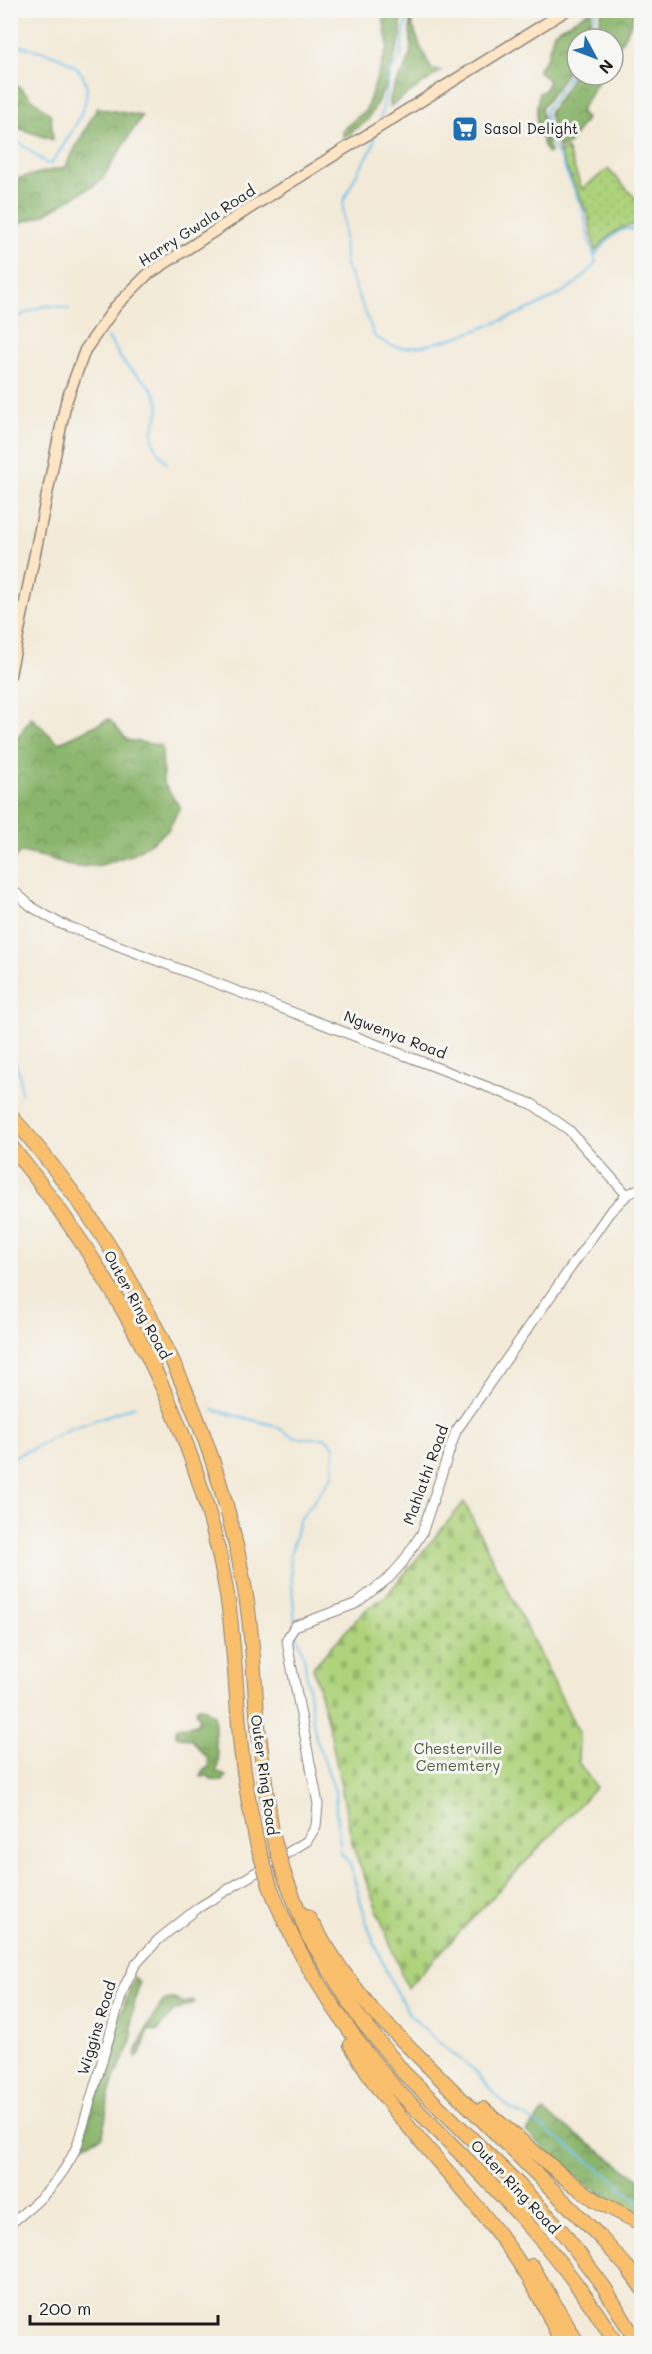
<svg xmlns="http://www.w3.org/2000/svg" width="652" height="2354" viewBox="0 0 652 2354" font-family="Mali,sans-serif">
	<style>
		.grass { fill: url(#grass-dots); stroke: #65784c; stroke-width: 1.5 }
		.forest { fill: url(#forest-crowns); stroke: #536844; stroke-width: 1.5 }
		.cemetery { fill: url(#cemetery-stones); stroke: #65784c; stroke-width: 1.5 }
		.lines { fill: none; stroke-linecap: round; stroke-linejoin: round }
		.stream { stroke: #6fc2eb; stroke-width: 2 }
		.tertiary-casing { stroke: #88837a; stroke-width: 11 }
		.secondary-casing { stroke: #88837a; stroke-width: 13 }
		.motorway-casing { stroke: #88837a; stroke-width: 16 }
		.tertiary { stroke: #fff; stroke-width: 9 }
		.secondary { stroke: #fde5c5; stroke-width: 10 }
		.motorway { stroke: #f9bf6d; stroke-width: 14 }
		.motorway-bridge-casing { stroke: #88837a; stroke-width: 16; stroke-linecap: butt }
		.motorway-bridge { stroke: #f9bf6d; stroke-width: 14 }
		.labels { text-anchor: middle; stroke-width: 6; stroke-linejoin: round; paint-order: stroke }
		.poi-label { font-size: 15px; fill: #1c1c1c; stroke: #f6f6f2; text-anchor: start }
		.street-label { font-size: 15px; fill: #1c1c1c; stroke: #f6f6f2 }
		.park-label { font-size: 15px; fill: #4f5c3e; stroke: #f6f6f2 }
	</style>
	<defs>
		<pattern id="grass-dots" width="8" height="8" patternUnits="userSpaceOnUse" patternTransform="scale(1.5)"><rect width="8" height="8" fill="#aed37c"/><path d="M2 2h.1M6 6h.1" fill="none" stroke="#95b56b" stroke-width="1.8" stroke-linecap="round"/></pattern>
		<pattern id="forest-crowns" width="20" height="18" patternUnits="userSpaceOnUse" patternTransform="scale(1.5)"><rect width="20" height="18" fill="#8ab56c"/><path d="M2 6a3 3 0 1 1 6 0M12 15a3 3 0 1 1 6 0" fill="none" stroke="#709258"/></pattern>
		<pattern id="cemetery-stones" width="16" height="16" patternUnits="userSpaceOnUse" patternTransform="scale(1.5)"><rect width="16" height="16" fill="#aed37c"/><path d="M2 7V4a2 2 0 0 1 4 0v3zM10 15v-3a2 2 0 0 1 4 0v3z" fill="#95b56b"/></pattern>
	</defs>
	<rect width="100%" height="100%" fill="#f6f6f2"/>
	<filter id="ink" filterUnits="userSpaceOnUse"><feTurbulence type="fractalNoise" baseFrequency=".0167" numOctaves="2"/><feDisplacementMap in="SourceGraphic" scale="12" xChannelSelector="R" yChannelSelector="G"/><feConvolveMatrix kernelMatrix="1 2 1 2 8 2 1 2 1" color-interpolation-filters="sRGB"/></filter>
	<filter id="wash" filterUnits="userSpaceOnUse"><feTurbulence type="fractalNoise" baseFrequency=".008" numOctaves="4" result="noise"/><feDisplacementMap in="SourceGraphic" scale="24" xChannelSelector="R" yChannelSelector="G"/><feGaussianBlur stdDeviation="1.35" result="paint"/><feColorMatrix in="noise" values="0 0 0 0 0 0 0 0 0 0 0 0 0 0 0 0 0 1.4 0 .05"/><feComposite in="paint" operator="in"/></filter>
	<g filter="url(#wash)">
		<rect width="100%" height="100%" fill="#f3ead8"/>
		<path class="grass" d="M567,149L582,189L608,169L637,200L641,199V233L632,225C615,228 607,239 595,251L588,215L559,152Z"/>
		<g class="forest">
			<polygon points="602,10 634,11 630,26 613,57 613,39 593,39 598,30"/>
			<polygon points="382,11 401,11 401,36 385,88 367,121 343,138 343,129 366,110 388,46"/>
			<path d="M590,11H592L590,29L583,39H577C577,64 556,89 541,109L550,153H547C536,127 534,122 539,93L544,91L549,81L538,70L547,57L554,32Z"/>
			<path d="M410,18L420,46L432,70L441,71L389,107C390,85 401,80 408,62C414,48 409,32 410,18Z"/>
			<polygon points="577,65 577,75 602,75 580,111 586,119 569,144 558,149 549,113 566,88"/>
			<polygon points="11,80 51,115 53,140 15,127 11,128"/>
			<polygon points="97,108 142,116 101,181 40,217 11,225 11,180 65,167"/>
			<polygon points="31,717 58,743 109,719 127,740 162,746 163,783 180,807 168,830 152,842 133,854 101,865 76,867 48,858 22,852 11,861 11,748"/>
			<path d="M198,1707H202L214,1715C215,1725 215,1729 215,1739C215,1755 222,1753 216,1772L226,1776L223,1781L211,1780L209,1776L201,1777L202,1771L209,1767L208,1759L192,1740L176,1736V1731L178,1727L194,1725L198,1722L199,1717L196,1710Z"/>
			<polygon points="134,1978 139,1983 132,2015 132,2042 114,2078 108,2099 103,2136 81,2146 120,2016"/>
			<path d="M174,1999L183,2004L193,2000L195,2003L173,2012L158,2031L149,2030C144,2040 144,2052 136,2057C135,2049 158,2006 164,2001C167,1999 171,1999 174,1999Z"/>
			<path d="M544,2112L641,2180V2215C596,2198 562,2165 526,2132Z"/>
		</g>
		<polygon class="cemetery" points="464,1502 579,1733 578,1762 596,1787 407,1988 353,1847 331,1735 313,1667 365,1610 386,1596"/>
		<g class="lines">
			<g class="stream">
				<polyline points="588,39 593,32 596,10"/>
				<path d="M10,44C108,62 101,91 51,164H47L20,143L10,142"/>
				<polyline points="380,122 390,72 400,58 408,10"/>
				<path d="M376,133L372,149L358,171L343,202L345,262L375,337C381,340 389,346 396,347C429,353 514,316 545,302C563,293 585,279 596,262L588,236L584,212L561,160L551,143L545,111L565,83L577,58"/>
				<path d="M594,256C603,247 618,223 633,230C636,231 638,234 642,235"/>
				<path d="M10,320C37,311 38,300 69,309"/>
				<path d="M107,337C115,345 117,355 125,364C137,377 149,380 157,398C167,421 135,428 167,463"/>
				<polyline points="10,1050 20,1076 21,1094"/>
				<polyline points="213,1410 273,1425 295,1438 325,1438 334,1445 333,1475 299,1521 290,1557 295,1623"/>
				<polyline points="10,1458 34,1448 64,1431 135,1406"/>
				<polyline points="296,1632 304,1657 315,1735 335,1791 336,1810 341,1853 350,1864 368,1927 389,1977 409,2014 438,2042 473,2069 504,2104 545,2129 610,2177 642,2205"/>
			</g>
		</g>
	</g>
	<g filter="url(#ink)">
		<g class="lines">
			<g class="tertiary-casing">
				<g id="tertiary">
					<polyline points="10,888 32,907 59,923 532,1104 569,1130 627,1195"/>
					<path d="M10,2224C40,2200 61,2182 77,2146L123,1990L135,1965L158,1940L198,1908L307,1841L316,1826L318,1804L289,1653L287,1639L295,1626L355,1604L389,1578L403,1562L422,1533L456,1431L609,1213L627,1195L642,1187"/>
				</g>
			</g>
			<g class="secondary-casing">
				<polyline id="secondary" points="10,675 66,402 85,350 116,306 147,275 253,206 567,10"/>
			</g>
			<g class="motorway-casing">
				<g id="motorway">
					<path d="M10,1115C128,1248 215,1414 245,1590C253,1634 254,1680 258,1725C262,1761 267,1797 272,1833"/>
					<path d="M10,1145C116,1276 199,1428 227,1595C235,1646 236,1698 241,1749C245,1781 250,1812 257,1843"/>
					<polyline points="284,1874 308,1935 358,2016 404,2073 516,2182 561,2230 604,2287 638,2344"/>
					<path d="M270,1886C298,1961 344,2028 395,2088C475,2168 559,2246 616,2344"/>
					<polyline points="307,1916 343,1972 373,2011 599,2236 627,2267 642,2288"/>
					<path d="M351,2045C362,2063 373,2082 386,2099C448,2178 526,2247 561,2344"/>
					<polyline points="483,2109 569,2181 597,2201 642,2224"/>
					<polyline points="532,2266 578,2344"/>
				</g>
			</g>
			<use href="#tertiary" class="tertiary"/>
			<use href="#secondary" class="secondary"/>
			<use href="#motorway" class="motorway"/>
			<g class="motorway-bridge-casing">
				<g id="motorway-bridge">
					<polyline points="272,1833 284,1874"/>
					<polyline points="257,1843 270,1886"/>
				</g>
			</g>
			<use href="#motorway-bridge" class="motorway-bridge"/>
		</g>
	</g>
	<defs>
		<g id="supermarket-square" transform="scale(1.35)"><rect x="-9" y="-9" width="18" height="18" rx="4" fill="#1f6fb2" stroke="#f6f6f2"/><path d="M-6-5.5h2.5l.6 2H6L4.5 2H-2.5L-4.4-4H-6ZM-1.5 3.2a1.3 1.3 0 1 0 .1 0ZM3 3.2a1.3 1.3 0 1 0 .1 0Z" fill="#fff"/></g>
	</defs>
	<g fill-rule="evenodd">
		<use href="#supermarket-square" x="465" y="129"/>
	</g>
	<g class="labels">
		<g class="poi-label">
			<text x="484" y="134">Sasol Delight</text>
		</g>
		<g class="street-label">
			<text transform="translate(197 226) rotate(-33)" y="5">Harry Gwala Road</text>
			<text transform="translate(395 1035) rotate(21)" y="5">Ngwenya Road</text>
			<text transform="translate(137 1305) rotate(61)" y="5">Outer Ring Road</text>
			<text transform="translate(426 1475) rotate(-70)" y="5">Mahlathi Road</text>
			<text transform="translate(264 1775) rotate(82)" y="5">Outer Ring Road</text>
			<text transform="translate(97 2028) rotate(-73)" y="5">Wiggins Road</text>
			<text transform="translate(515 2187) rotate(47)" y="5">Outer Ring Road</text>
		</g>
		<g class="park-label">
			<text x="458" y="1754">Chesterville<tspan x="458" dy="17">Cememtery</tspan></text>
		</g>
	</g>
	<rect width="652" height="2354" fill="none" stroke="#f6f6f2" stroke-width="36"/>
	<g transform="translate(595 57) rotate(131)"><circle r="28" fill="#f6f6f2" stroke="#9f9f9c" stroke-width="1.5"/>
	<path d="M0-4.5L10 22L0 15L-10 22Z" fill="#1f6fb2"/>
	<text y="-9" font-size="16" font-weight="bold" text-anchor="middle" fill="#1c1c1c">N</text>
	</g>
	<path d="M30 2315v9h188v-9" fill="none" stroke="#1c1c1c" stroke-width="3"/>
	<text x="39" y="2315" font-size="18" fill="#1c1c1c" stroke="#f6f6f2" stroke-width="4.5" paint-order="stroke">200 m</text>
</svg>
